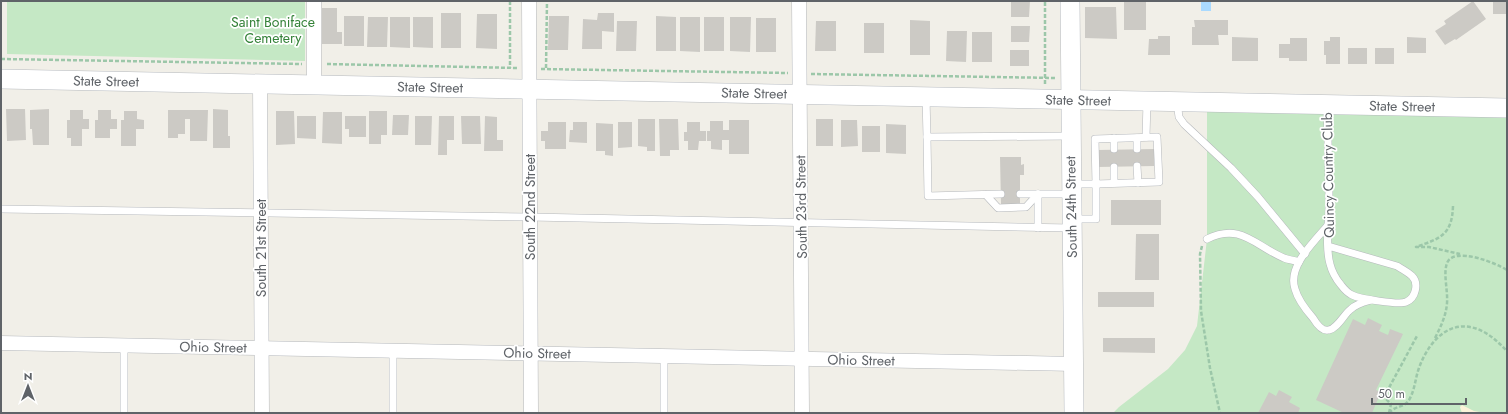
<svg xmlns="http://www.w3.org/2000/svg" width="1508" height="414" viewBox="0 0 1508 414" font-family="Jost,sans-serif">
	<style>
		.green { fill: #c5e8c5 }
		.sand { fill: #fbf3d9 }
		.water { fill: #aadaff }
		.building { fill: #cccac5 }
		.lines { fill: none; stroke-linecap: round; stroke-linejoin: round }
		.lane-casing { stroke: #b5b8bc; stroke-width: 8 }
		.street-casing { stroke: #b5b8bc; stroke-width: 15 }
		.secondary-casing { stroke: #b6babf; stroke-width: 20 }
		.path { stroke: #9cc7a9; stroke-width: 2.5; stroke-dasharray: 4 2; stroke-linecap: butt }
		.lane { stroke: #fff; stroke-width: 7 }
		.street { stroke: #fff; stroke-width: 14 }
		.secondary { stroke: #fff; stroke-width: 19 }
		.labels { text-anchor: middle; stroke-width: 3.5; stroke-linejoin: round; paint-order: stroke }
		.park-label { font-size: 14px; fill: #348238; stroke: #fff }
		.street-label { font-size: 14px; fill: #5f6368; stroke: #fff }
	</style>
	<rect width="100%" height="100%" fill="#f1efe8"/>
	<g class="green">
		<polygon points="7,1 305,1 305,61 7,54"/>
		<polygon points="1207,102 1507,108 1507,413 1113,413 1119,407 1168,369 1185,350 1197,326 1207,239"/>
	</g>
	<polygon class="sand" points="1462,405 1474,411 1485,413 1462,413 1460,407"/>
	<rect class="water" x="1201" y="1" width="10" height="10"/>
	<g class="building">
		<polygon points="1011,1 1030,1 1029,17 1011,17"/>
		<rect x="1124" y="1" width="22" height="29"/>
		<polygon points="1473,1 1486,19 1456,40 1455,39 1445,45 1435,31 1446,24 1444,21"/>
		<rect x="1493" y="1" width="14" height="13"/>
		<polygon points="1085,7 1116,7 1117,39 1085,38"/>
		<polygon points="322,8 337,8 337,32 342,32 342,44 322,44"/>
		<rect x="441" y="13" width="20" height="35"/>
		<polygon points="598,13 614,13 614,32 602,31 602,49 582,49 583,19 597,20"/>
		<polygon points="477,14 497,14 497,49 476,48"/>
		<rect x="344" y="16" width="20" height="30"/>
		<polygon points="549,16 569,16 568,50 548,50"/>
		<polygon points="656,16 676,17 676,51 656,51"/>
		<polygon points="368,17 388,17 387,47 367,47"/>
		<polygon points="390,17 410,17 410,48 390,47"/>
		<polygon points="413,17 433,17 433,48 413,47"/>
		<polygon points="680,17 700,17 700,52 680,51"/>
		<rect x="704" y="17" width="20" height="34"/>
		<polygon points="730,17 751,17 750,52 730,51"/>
		<rect x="756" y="18" width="20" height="34"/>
		<polygon points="910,20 930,21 930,55 910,55"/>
		<polygon points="1194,20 1228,20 1228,35 1218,35 1219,45 1192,45 1192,27 1195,27"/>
		<polygon points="617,21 637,21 636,51 616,51"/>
		<polygon points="816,21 836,21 836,51 815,51"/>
		<rect x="864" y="23" width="20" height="30"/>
		<polygon points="1011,26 1030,26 1029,42 1011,42"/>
		<polygon points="947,31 967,31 966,62 946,61"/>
		<rect x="972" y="32" width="20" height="30"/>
		<polygon points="1158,36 1170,36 1170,55 1148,55 1149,39 1158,39"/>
		<polygon points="1232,37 1258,38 1258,61 1232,61"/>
		<polygon points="1330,37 1340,37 1340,64 1326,64 1326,55 1324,55 1324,41 1330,41"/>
		<polygon points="1407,37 1426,38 1426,53 1407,53"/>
		<polygon points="1290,38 1307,38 1307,61 1289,61 1289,58 1279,58 1279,44 1290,44"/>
		<rect x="1348" y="48" width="19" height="16"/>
		<rect x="1375" y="48" width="19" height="16"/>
		<rect x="1010" y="50" width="19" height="16"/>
		<polygon points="6,109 25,109 26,140 7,141"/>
		<polygon points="49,109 49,145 33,145 32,129 30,129 30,110"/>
		<polygon points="213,109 228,110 228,136 230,136 230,148 213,148"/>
		<polygon points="70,110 83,110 83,119 89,119 89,129 82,129 82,146 71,146 71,138 67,138 67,120 70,120"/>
		<polygon points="98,110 111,110 111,119 117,119 117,129 110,129 110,138 95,138 95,120 98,120"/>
		<polygon points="168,110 208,110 207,141 190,141 190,119 185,119 185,134 178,134 178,138 168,138"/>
		<polygon points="124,111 137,111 137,119 144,120 144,129 136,129 136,146 121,146 121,120 124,120"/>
		<polygon points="276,111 294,111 295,144 276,145"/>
		<polygon points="369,111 387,111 387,135 381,135 381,144 369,144"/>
		<polygon points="323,112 342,112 342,144 322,143"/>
		<polygon points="393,115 409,115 408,135 392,135"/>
		<polygon points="297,116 316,116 316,139 297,138"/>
		<polygon points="345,116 366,116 366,137 349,137 349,129 345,129"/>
		<polygon points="415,116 432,116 431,145 415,145"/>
		<polygon points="439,116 454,116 454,140 447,140 447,155 438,155"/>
		<polygon points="461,116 480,116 481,144 462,144"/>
		<polygon points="485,116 497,117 497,140 503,140 503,151 484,151"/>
		<polygon points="638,119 655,119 655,151 647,151 647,147 638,146"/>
		<polygon points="659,119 678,119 679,150 670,150 670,156 660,156"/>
		<rect x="816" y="119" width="17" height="27"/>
		<polygon points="729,120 749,120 749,154 729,154 729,140 722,140 722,150 711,149 711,141 707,141 707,131 710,131 710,121 723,121 723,130 729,130"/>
		<polygon points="841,120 857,120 858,146 841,147"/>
		<polygon points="548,122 566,122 566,149 545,149 545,141 541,141 541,131 548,131"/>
		<polygon points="573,122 587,122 587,143 569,142 570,130 573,130"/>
		<polygon points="618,122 632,122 632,147 618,148"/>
		<polygon points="687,122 700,122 700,131 706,131 706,141 699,141 698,150 688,150 688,141 684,141 684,132 687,132"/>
		<polygon points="596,123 613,124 613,156 605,155 605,151 596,151"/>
		<polygon points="886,124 906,125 906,154 886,153"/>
		<rect x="862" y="126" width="18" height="26"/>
		<polygon points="1154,149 1154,166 1098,167 1098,150"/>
		<polygon points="1000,157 1021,157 1021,165 1024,164 1024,175 1020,175 1020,204 1001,204"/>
		<rect x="1111" y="200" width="50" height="25"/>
		<polygon points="1136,234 1159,234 1159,280 1135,280"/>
		<rect x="1098" y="292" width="56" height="15"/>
		<polygon points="1368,318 1382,325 1379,331 1388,335 1390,329 1403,334 1376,390 1381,392 1372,413 1344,413 1316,400 1353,319 1365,325"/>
		<polygon points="1103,338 1155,338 1155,353 1103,352"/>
		<polygon points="1279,390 1292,397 1289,402 1300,408 1298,413 1258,413 1269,392 1276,396"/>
	</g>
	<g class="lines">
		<g class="lane-casing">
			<g id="lane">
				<polyline points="926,97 927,137 1071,136"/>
				<polyline points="1177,102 1179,117 1184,124 1231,168 1258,197 1305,254"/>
				<path d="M1327,105C1328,139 1329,172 1329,206C1329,224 1325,246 1330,264C1332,272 1336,279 1341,285C1344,289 1348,293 1352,295C1360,299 1399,305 1406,302C1416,298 1419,283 1412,276C1408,272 1402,269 1397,266L1328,246"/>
				<polyline points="927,137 928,196 1001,194"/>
				<polyline points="1146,137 1147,102"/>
				<polygon points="1157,137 1159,182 1096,184 1095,139"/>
				<polyline points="1114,138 1114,149"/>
				<polyline points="1137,138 1137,149"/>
				<polyline points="1137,166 1138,183"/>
				<polyline points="1114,167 1114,183"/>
				<polyline points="1072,184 1096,184 1096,219 1074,219"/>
				<polyline points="1020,194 1071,194"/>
				<polyline points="1038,194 1038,228"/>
				<polyline points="986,195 998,208 1026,207 1038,194"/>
				<polyline points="1,209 530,217 1071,228"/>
				<path d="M1329,224C1315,241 1287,266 1295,289C1298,300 1306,310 1313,318C1316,323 1322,332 1329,330C1338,328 1344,314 1351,309C1356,304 1364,302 1371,300"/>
				<path d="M1207,239C1241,222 1255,246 1284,258C1288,260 1294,260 1299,262"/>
				<polyline points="124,346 124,413"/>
				<polyline points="393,413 393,351"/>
				<polyline points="664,413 664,356"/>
			</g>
		</g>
		<g class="street-casing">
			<g id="street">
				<polyline points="314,1 314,85"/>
				<polyline points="529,1 531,413"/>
				<polyline points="799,1 802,413"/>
				<polyline points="260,84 262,413"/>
				<polyline points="1,343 1074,364"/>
			</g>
		</g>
		<g class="secondary-casing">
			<g id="secondary">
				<polyline points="1070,1 1074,413"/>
				<polyline points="1,79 1507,108"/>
			</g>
		</g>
		<g class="path">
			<polyline points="510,1 510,68"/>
			<polyline points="1,59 302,64"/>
			<polyline points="327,64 518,68"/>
			<polyline points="546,68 547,1"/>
			<polyline points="541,69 788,73"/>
			<polyline points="811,74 1056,78"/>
			<polyline points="1045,84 1045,1"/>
			<path d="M1453,206C1452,235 1441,238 1416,247H1429L1460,254"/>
			<polyline points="1202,246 1200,254 1201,311 1210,368 1220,413"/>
			<path d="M1435,338C1441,326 1446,316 1447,303C1448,290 1443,274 1447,263C1454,246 1496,263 1507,270"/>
			<path d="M1389,413C1396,405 1404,408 1409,400C1415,390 1415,379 1419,368C1429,340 1452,315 1484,332C1493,337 1500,344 1507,351"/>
			<polyline points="1389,413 1391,404 1384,397 1417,336"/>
		</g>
		<use href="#lane" class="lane"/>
		<use href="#street" class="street"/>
		<use href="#secondary" class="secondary"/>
	</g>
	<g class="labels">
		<g class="park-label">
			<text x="273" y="27">Saint Boniface<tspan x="273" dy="16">Cemetery</tspan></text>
		</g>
		<g class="street-label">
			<text transform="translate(106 81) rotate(1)" y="5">State Street</text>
			<text transform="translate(430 87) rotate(1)" y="5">State Street</text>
			<text transform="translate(754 93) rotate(1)" y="5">State Street</text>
			<text transform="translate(1078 100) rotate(1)" y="5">State Street</text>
			<text transform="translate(1402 106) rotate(1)" y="5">State Street</text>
			<text transform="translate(1328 175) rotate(-91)" y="5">Quincy Country Club</text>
			<text transform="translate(530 207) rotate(-90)" y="5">South 22nd Street</text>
			<text transform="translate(801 207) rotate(-91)" y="5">South 23rd Street</text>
			<text transform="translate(1071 207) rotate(-91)" y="5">South 24th Street</text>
			<text transform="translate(261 248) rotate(-90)" y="5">South 21st Street</text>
			<text transform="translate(213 347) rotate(1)" y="5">Ohio Street</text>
			<text transform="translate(537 353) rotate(1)" y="5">Ohio Street</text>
			<text transform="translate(861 360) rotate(1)" y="5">Ohio Street</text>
		</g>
	</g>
	<rect width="1508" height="414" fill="none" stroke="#5f6368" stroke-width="4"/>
	<g transform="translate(28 386)" stroke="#ffffff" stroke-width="3" paint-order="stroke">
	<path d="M0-3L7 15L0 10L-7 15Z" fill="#5f6368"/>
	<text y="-6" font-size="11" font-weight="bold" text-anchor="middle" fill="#5f6368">N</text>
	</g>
	<path d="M1372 398v6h94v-6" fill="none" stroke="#5f6368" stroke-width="2"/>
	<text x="1378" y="398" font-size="12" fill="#5f6368" stroke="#ffffff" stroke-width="3" paint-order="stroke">50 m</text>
</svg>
